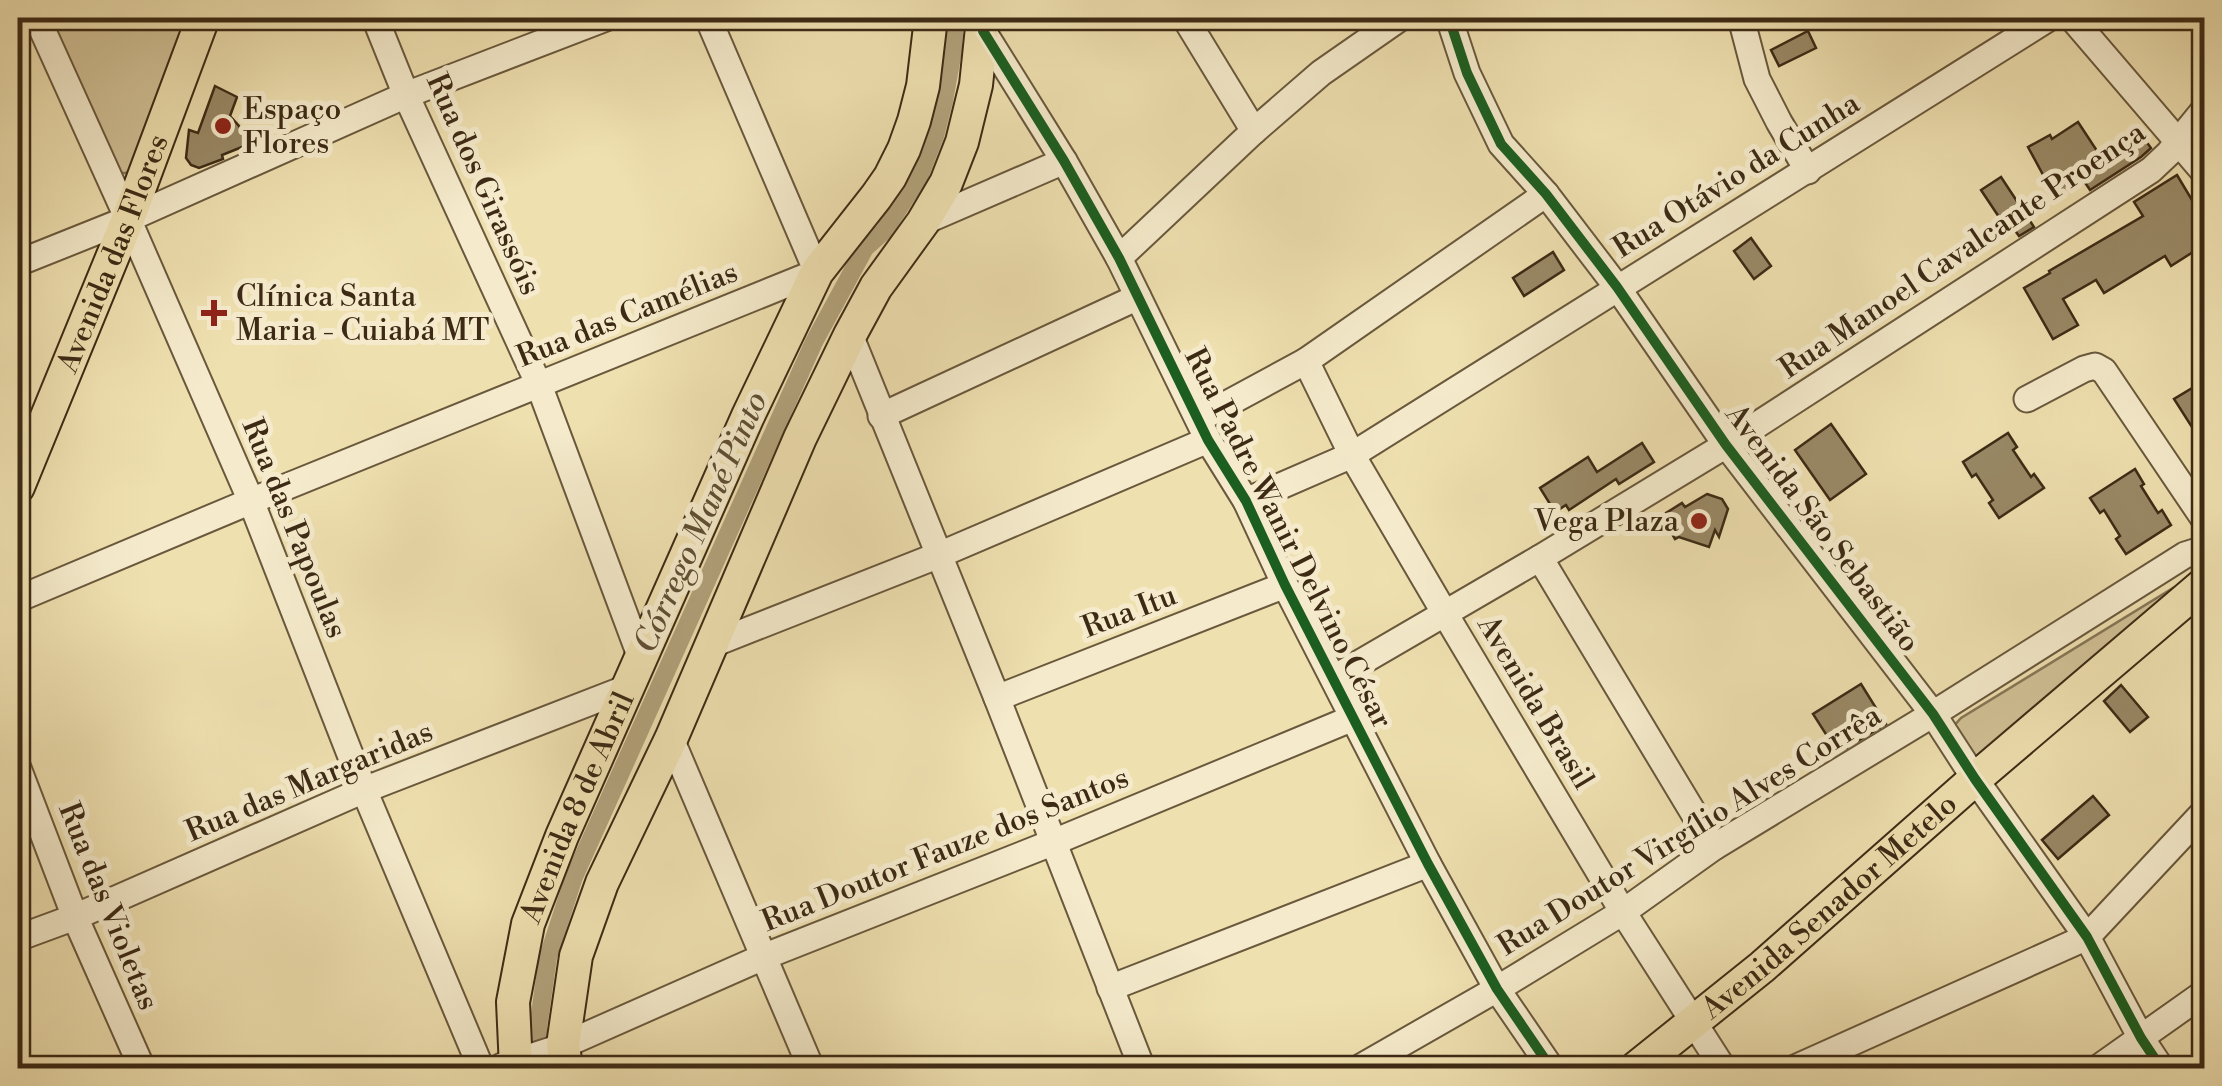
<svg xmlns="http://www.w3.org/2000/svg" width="2222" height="1086" viewBox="0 0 2222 1086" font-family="'Libre Bodoni',serif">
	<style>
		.green { fill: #d1c196; stroke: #867656; stroke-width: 2.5 }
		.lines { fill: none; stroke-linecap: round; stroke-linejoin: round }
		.canal { stroke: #b2a27b; stroke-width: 18 }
		.building { fill: #998966; stroke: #3c2a15; stroke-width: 2.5 }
		.minor-casing { stroke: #69583c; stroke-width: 29 }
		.major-casing { stroke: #3c2a15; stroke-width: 36 }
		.minor { stroke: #f5ebcc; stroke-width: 25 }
		.major { stroke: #efe0b0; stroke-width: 32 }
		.cycleway-casing { stroke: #f5ebcc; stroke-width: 16 }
		.cycleway { stroke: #1b5e20; stroke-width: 10 }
		.poi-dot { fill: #8f2418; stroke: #f5ebcc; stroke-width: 4 }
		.labels { text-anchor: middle; stroke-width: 10; stroke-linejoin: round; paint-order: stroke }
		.poi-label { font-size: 30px; fill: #3c2a15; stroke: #f5ebcc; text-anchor: start }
		.street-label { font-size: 30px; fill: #3c2a15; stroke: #f5ebcc }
		.water-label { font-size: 32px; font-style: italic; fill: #5f4e34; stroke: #f5ebcc }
	</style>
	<rect width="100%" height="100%" fill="#efe0b0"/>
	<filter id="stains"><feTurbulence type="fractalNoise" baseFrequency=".002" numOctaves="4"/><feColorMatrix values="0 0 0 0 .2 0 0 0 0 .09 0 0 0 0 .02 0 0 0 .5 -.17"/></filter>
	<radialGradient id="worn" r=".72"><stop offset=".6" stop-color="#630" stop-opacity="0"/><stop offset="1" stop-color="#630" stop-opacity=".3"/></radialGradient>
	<g class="green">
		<polygon points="50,18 188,18 130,170 126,173 120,173"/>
		<polygon points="2173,588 2176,593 1982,755 1972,757 1953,727 1961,718"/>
	</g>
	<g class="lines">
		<polyline class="canal" points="537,1068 538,1028 548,957 574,877 814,342 865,248 884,231 919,177 935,136 944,101 953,51 955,18"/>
	</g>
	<g class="building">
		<polygon points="1808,31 1816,48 1779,66 1771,50"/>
		<polygon points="215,86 237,97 230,116 239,126 247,145 222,155 223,159 199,168 191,165 186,158 189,130 198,133"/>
		<polygon points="2078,122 2101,157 2137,129 2151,148 2141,157 2090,190 2084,181 2055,197 2028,147 2050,135 2052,139"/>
		<polygon points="2177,175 2204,220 2204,245 2171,266 2165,256 2104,293 2096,280 2063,299 2078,325 2053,339 2024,288 2050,273 2049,271 2143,216 2134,202"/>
		<polygon points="2001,177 2034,227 2019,236 2014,229 2009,232 1981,190"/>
		<polygon points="1751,238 1771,266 1754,279 1734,251"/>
		<polygon points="1553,252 1564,270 1524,296 1513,278"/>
		<polygon points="2204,381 2204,446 2174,399"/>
		<polygon points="1831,424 1866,474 1830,500 1795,450"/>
		<polygon points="2008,433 2017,447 2013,450 2031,477 2034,474 2044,488 1999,518 1989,503 1993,500 1976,474 1972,477 1963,462"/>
		<polygon points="1642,443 1654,462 1619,484 1616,479 1569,510 1566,505 1555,512 1540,488 1588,457 1597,472"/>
		<polygon points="2135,469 2144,484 2141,486 2158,513 2162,510 2171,525 2126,554 2116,539 2120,536 2104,510 2100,513 2090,498"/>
		<polygon points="1707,494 1722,499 1728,509 1719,537 1715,530 1709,547 1679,537 1675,539 1668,527 1673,524 1666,513 1682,503 1685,507"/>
		<polygon points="1861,684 1886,724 1838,753 1813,714"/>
		<polygon points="2121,685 2148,717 2130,732 2104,701"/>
		<polygon points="2093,796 2109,815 2058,859 2042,840"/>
	</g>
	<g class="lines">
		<g class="minor-casing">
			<g id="minor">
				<polyline points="37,18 128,219 251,501 364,790 481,1068"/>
				<polyline points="375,18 406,95 539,385 641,658"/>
				<polyline points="1185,18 1254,131"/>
				<polyline points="1449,18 1467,73 1501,144 1546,194 1617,287 1726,445 1933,714 1975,779 2087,937 2141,1038 2161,1068"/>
				<polyline points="1741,18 1757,79 1779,122 1808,171"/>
				<polyline points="2072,18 2204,172"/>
				<polyline points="983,31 1064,161 1119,258 1208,440 1246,501 1285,585 1428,864 1497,989 1551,1068"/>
				<polyline points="923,222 1064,161"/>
				<polyline points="1119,258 1254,131 1321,73 1400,18"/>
				<polyline points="18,263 128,219 406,95 606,18"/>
				<polyline points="850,335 997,698 1142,1068"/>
				<polyline points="1306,361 1352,455 1444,612 1623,912 1723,1068"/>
				<polyline points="2027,399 2084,369 2095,366 2104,371 2204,519"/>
				<polyline points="881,416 1138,297"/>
				<polyline points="1199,419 1306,361 1546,194"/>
				<polyline points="1246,501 1352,455 2049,18"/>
				<polyline points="1540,558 1714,847"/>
				<polyline points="18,599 251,501 817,272 708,18"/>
				<polyline points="713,644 939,555 1208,440"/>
				<polyline points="1334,678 1540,558 1726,445 2151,170 2169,153 2204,110"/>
				<polyline points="997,698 1285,585"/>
				<polyline points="671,739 811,1068"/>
				<polyline points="18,768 75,917 142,1068"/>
				<polyline points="18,938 75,917 364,790 627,688"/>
				<polyline points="1110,988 1428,864"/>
				<polyline points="502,1066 555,1049 763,957 1054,842 1353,718"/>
				<polyline points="1359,1068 1497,989 1623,912 1714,847 1933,714 2185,555 2204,549"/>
				<polyline points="1795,1068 2087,937 2204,812"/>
				<polyline points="2098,1068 2204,993"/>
			</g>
		</g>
		<g class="major-casing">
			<g id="major">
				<path id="s1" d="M18,487L128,219L203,18"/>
				<path id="s2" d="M516,1068L513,1002L528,924L562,836L748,416L817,272L876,197L890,177L904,149L914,121L923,86L931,18"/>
				<polyline points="566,1068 563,1045 576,956 602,883 671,739 800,438 850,335 876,287 923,222 946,183 962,142 976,85 983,18"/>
				<path id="s3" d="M1636,1068L1762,967L1975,779L2204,584"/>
			</g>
		</g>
		<use href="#minor" class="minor"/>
		<use href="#major" class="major"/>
		<g class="cycleway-casing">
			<g id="cycleway">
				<polyline points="1449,18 1467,73 1501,144 1546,194 1617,287 1726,445 1933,714 1975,779 2087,937 2141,1038 2161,1068"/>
				<polyline points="983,31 1064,161 1119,258 1208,440 1246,501 1285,585 1428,864 1497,989 1551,1068"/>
			</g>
		</g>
		<use href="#cycleway" class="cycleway"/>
	</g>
	<g class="poi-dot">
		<circle cx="223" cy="126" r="10"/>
		<path d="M209 298h10v10h10v10h-10v10h-10v-10h-10v-10h10z"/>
		<circle cx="1699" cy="521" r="10"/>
	</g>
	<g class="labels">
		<g class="poi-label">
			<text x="243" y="119">Espaço<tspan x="243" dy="34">Flores</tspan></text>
			<text x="236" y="306">Clínica Santa<tspan x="236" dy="34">Maria - Cuiabá MT</tspan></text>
			<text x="1679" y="531" text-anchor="end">Vega Plaza</text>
		</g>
		<g class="street-label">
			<text transform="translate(1736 175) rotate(-32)" y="10">Rua Otávio da Cunha</text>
			<text transform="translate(484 184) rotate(66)" y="10">Rua dos Girassóis</text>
			<text transform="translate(1962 250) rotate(-34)" y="10">Rua Manoel Cavalcante Proença</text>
			<text dy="10" stroke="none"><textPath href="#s1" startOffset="252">Avenida das Flores</textPath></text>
			<text transform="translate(627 314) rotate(-22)" y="10">Rua das Camélias</text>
			<text transform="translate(295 528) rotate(68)" y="10">Rua das Papoulas</text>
			<text transform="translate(1823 528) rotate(53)" y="10">Avenida São Sebastião</text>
			<text transform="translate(1289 538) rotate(63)" y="10">Rua Padre Wanir Delvino César</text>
			<text transform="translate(1129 611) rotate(-21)" y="10">Rua Itu</text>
			<text transform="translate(1536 702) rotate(59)" y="10">Avenida Brasil</text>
			<text transform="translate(309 781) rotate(-23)" y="10">Rua das Margaridas</text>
			<text dy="10" stroke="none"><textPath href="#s2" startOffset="272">Avenida 8 de Abril</textPath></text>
			<text transform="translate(1689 830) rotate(-32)" y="10">Rua Doutor Virgílio Alves Corrêa</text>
			<text transform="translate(945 849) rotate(-22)" y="10">Rua Doutor Fauze dos Santos</text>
			<text dy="10" stroke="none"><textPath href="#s3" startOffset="252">Avenida Senador Metelo</textPath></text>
			<text transform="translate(109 906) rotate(68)" y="10">Rua das Violetas</text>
		</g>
		<g class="water-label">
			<text transform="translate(700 522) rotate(-66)" y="11">Córrego Mané Pinto</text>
		</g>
	</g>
	<rect width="2222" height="1086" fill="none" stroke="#efe0b0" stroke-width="60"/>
	<rect x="20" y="20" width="2182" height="1046" fill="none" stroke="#3c2a15" stroke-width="5"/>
	<rect x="30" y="30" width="2162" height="1026" fill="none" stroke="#3c2a15" stroke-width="2.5"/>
	<rect width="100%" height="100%" filter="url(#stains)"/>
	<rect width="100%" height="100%" fill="url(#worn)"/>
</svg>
